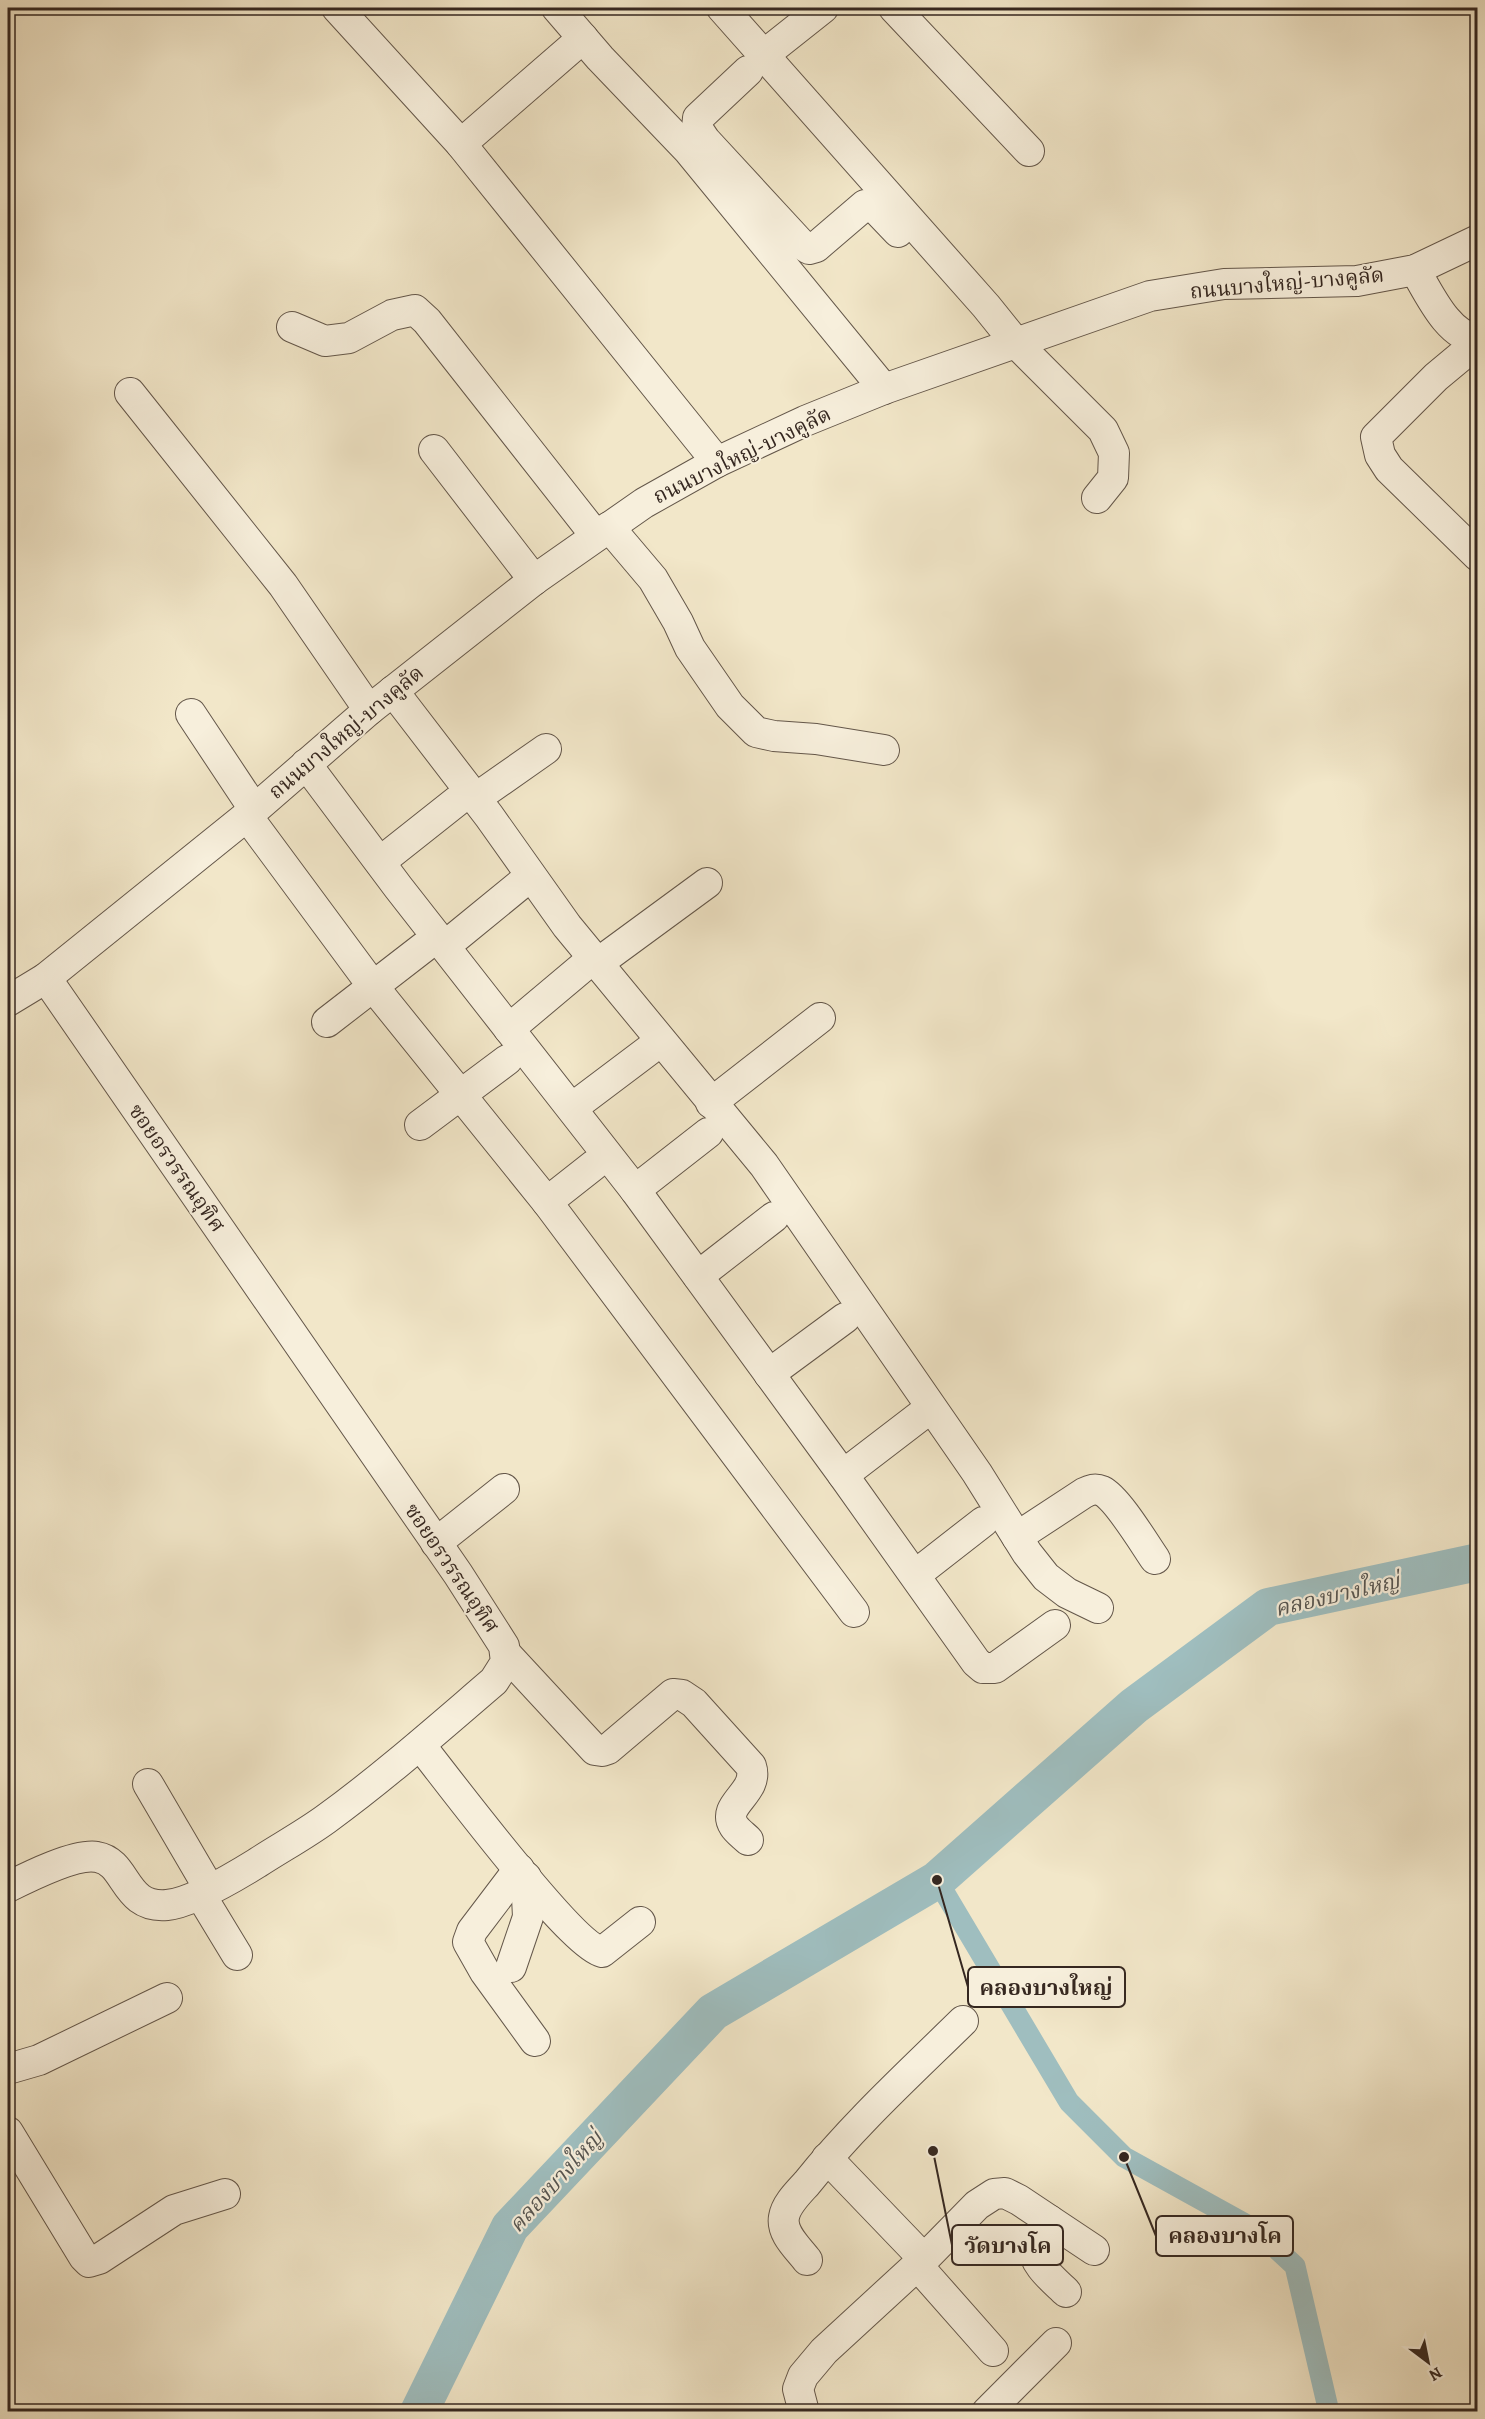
<svg xmlns="http://www.w3.org/2000/svg" width="1485" height="2419" viewBox="0 0 1485 2419" font-family="Alegreya,'Noto Serif Thai',serif">
	<style>
		.lines { fill: none; stroke-linecap: round; stroke-linejoin: round }
		.canal { stroke: #9fbebf; stroke-width: 21 }
		.river { stroke: #9fbebf; stroke-width: 38 }
		.minor-casing { stroke: #64574a; stroke-width: 32 }
		.minor { stroke: #f7efdc; stroke-width: 30 }
		.labels { text-anchor: middle; stroke-width: 4.5; stroke-linejoin: round; paint-order: stroke }
		.street-label { font-size: 21px; fill: #352720; stroke: #f7efdc }
		.water-label { font-size: 22px; font-style: italic; fill: #555450; stroke: #f7efdc }
		.leader { fill: none; stroke: #352720; stroke-width: 2 }
		.callout-dot { fill: #352720; stroke: #f7efdc; stroke-width: 2 }
		.callout { fill: #f7efdc; stroke: #352720; stroke-width: 2 }
		.callout-label { font-size: 22px; text-anchor: middle; font-weight: bold; fill: #352720 }
	</style>
	<rect width="100%" height="100%" fill="#f2e7c9"/>
	<filter id="stains"><feTurbulence type="fractalNoise" baseFrequency=".00333" numOctaves="4"/><feColorMatrix values="0 0 0 0 .2 0 0 0 0 .09 0 0 0 0 .02 0 0 0 .5 -.17"/></filter>
	<radialGradient id="worn" r=".72"><stop offset=".6" stop-color="#630" stop-opacity="0"/><stop offset="1" stop-color="#630" stop-opacity=".3"/></radialGradient>
	<g class="lines">
		<polyline class="canal" points="937,1880 1069,2102 1124,2157 1256,2230 1295,2266 1329,2412"/>
		<polyline class="river" points="419,2412 510,2227 713,2012 937,1880 1134,1706 1268,1607 1478,1562"/>
		<g class="minor-casing">
			<g id="minor">
				<polyline points="337,8 461,144 717,462"/>
				<polyline points="557,8 600,58 689,151 884,389"/>
				<polyline points="722,8 986,306 1015,342 1103,430 1114,453 1113,478 1097,498"/>
				<polyline points="894,8 1029,151"/>
				<polyline points="765,54 823,8"/>
				<polyline points="748,71 698,118 697,128 705,140 801,244 809,249 816,247 865,205 873,206 876,209 898,232"/>
				<polyline points="461,144 583,38"/>
				<path d="M1415,270C1429,293 1448,337 1478,339"/>
				<polyline points="292,327 325,341 349,338 392,315 415,310 427,321 596,536"/>
				<polyline points="1478,342 1436,377 1376,437 1380,455 1389,469 1478,556"/>
				<polyline points="130,393 283,585 369,710"/>
				<polyline points="434,450 534,580"/>
				<polyline points="609,527 653,579 678,622 690,648 730,706 756,732 774,736 816,739 884,750"/>
				<polyline points="393,691 489,816 567,926 764,1165 977,1473 1027,1553 1046,1577 1067,1593 1098,1608"/>
				<polyline points="191,714 254,809"/>
				<polyline points="306,764 398,887 635,1190 843,1475 976,1662 983,1668 995,1668 1055,1625"/>
				<polyline points="476,798 546,749"/>
				<polyline points="247,816 372,985 547,1202 854,1612"/>
				<polyline points="380,862 457,801"/>
				<polyline points="445,946 522,883"/>
				<polyline points="598,963 707,883"/>
				<polyline points="8,1001 46,978 247,816 369,710 534,580 644,503 717,462 805,421 884,389 1150,296 1224,284 1357,281 1415,270 1478,240"/>
				<polyline points="327,1022 424,947"/>
				<polyline points="509,1029 584,966"/>
				<polyline points="711,1103 820,1018"/>
				<polyline points="572,1108 649,1050"/>
				<polyline points="420,1125 507,1060"/>
				<polyline points="635,1190 708,1133"/>
				<polyline points="547,1202 594,1165"/>
				<polyline points="698,1276 774,1217"/>
				<polyline points="769,1374 845,1318"/>
				<polyline points="843,1475 920,1416"/>
				<path d="M1017,1537L1084,1493C1090,1490 1095,1488 1102,1491C1117,1498 1144,1543 1155,1559"/>
				<polyline points="436,1543 504,1489"/>
				<polyline points="915,1575 983,1522"/>
				<path d="M506,1654L595,1750L602,1751L608,1749L673,1694L682,1695L694,1703L751,1766C760,1793 720,1804 734,1826C737,1831 744,1836 748,1840"/>
				<path d="M420,1745C448,1780 570,1944 602,1952L640,1922"/>
				<polyline points="148,1784 210,1890"/>
				<polyline points="519,1869 472,1931 468,1942 485,1972 535,2041"/>
				<path d="M8,1887C28,1877 76,1853 97,1857C128,1862 123,1909 167,1905C191,1903 236,1876 257,1863C280,1848 304,1835 326,1819C385,1776 439,1728 494,1681L506,1662L504,1646L458,1574L46,978"/>
				<polyline points="200,1894 237,1955"/>
				<polyline points="511,1967 528,1917 526,1877"/>
				<polyline points="8,2069 39,2060 167,1998"/>
				<polyline points="8,2132 84,2257 89,2262 99,2259 174,2210 225,2194"/>
				<polyline points="827,2158 924,2259"/>
				<path d="M1049,2220C1044,2227 1036,2237 1034,2245C1031,2263 1055,2281 1066,2292"/>
				<path d="M807,2260C797,2247 781,2233 784,2217C786,2204 799,2192 807,2183C854,2124 910,2073 963,2021"/>
				<polyline points="917,2265 993,2351"/>
				<polyline points="804,2412 798,2389 803,2376 824,2351 924,2259 977,2205 994,2194 1005,2193 1019,2200 1094,2250"/>
				<polyline points="987,2412 1056,2343"/>
			</g>
		</g>
		<use href="#minor" class="minor"/>
	</g>
	<g class="labels">
		<g class="street-label">
			<text transform="translate(1287 283) rotate(-5)" y="7">ถนนบางใหญ่-บางคูลัด</text>
			<text transform="translate(742 455) rotate(-26)" y="7">ถนนบางใหญ่-บางคูลัด</text>
			<text transform="translate(346 732) rotate(-40)" y="7">ถนนบางใหญ่-บางคูลัด</text>
			<text transform="translate(177 1168) rotate(55)" y="7">ซอยอรวรรณอุทิศ</text>
			<text transform="translate(452 1568) rotate(56)" y="7">ซอยอรวรรณอุทิศ</text>
		</g>
		<g class="water-label">
			<text transform="translate(1337 1594) rotate(-13)" y="8">คลองบางใหญ่</text>
			<text transform="translate(555 2181) rotate(-48)" y="8">คลองบางใหญ่</text>
		</g>
	</g>
	<path class="leader" d="M937 1880L968 1987M1124 2157L1156 2236M933 2151L952 2245"/>
	<g class="callout-dot">
		<circle cx="937" cy="1880" r="6"/>
		<circle cx="1124" cy="2157" r="6"/>
		<circle cx="933" cy="2151" r="6"/>
	</g>
	<g class="callout">
		<rect x="968" y="1967" width="157" height="40" rx="6"/>
		<rect x="1156" y="2216" width="137" height="40" rx="6"/>
		<rect x="952" y="2225" width="111" height="40" rx="6"/>
	</g>
	<g class="callout-label">
		<text x="1046" y="1995">คลองบางใหญ่</text>
		<text x="1225" y="2243">คลองบางโค</text>
		<text x="1008" y="2253">วัดบางโค</text>
	</g>
	<rect width="1485" height="2419" fill="none" stroke="#f2e7c9" stroke-width="30"/>
	<rect x="9" y="9" width="1467" height="2401" fill="none" stroke="#352720" stroke-width="3"/>
	<rect x="15" y="15" width="1455" height="2389" fill="none" stroke="#352720" stroke-width="1.5"/>
	<g transform="translate(1428 2362) rotate(148)" stroke="#f7efdc" stroke-width="4.5" paint-order="stroke">
	<path d="M0-4.5L10 22L0 15L-10 22Z" fill="#352720"/>
	<text y="-9" font-size="16" font-weight="bold" text-anchor="middle" fill="#352720">N</text>
	</g>
	<rect width="100%" height="100%" filter="url(#stains)"/>
	<rect width="100%" height="100%" fill="url(#worn)"/>
</svg>
